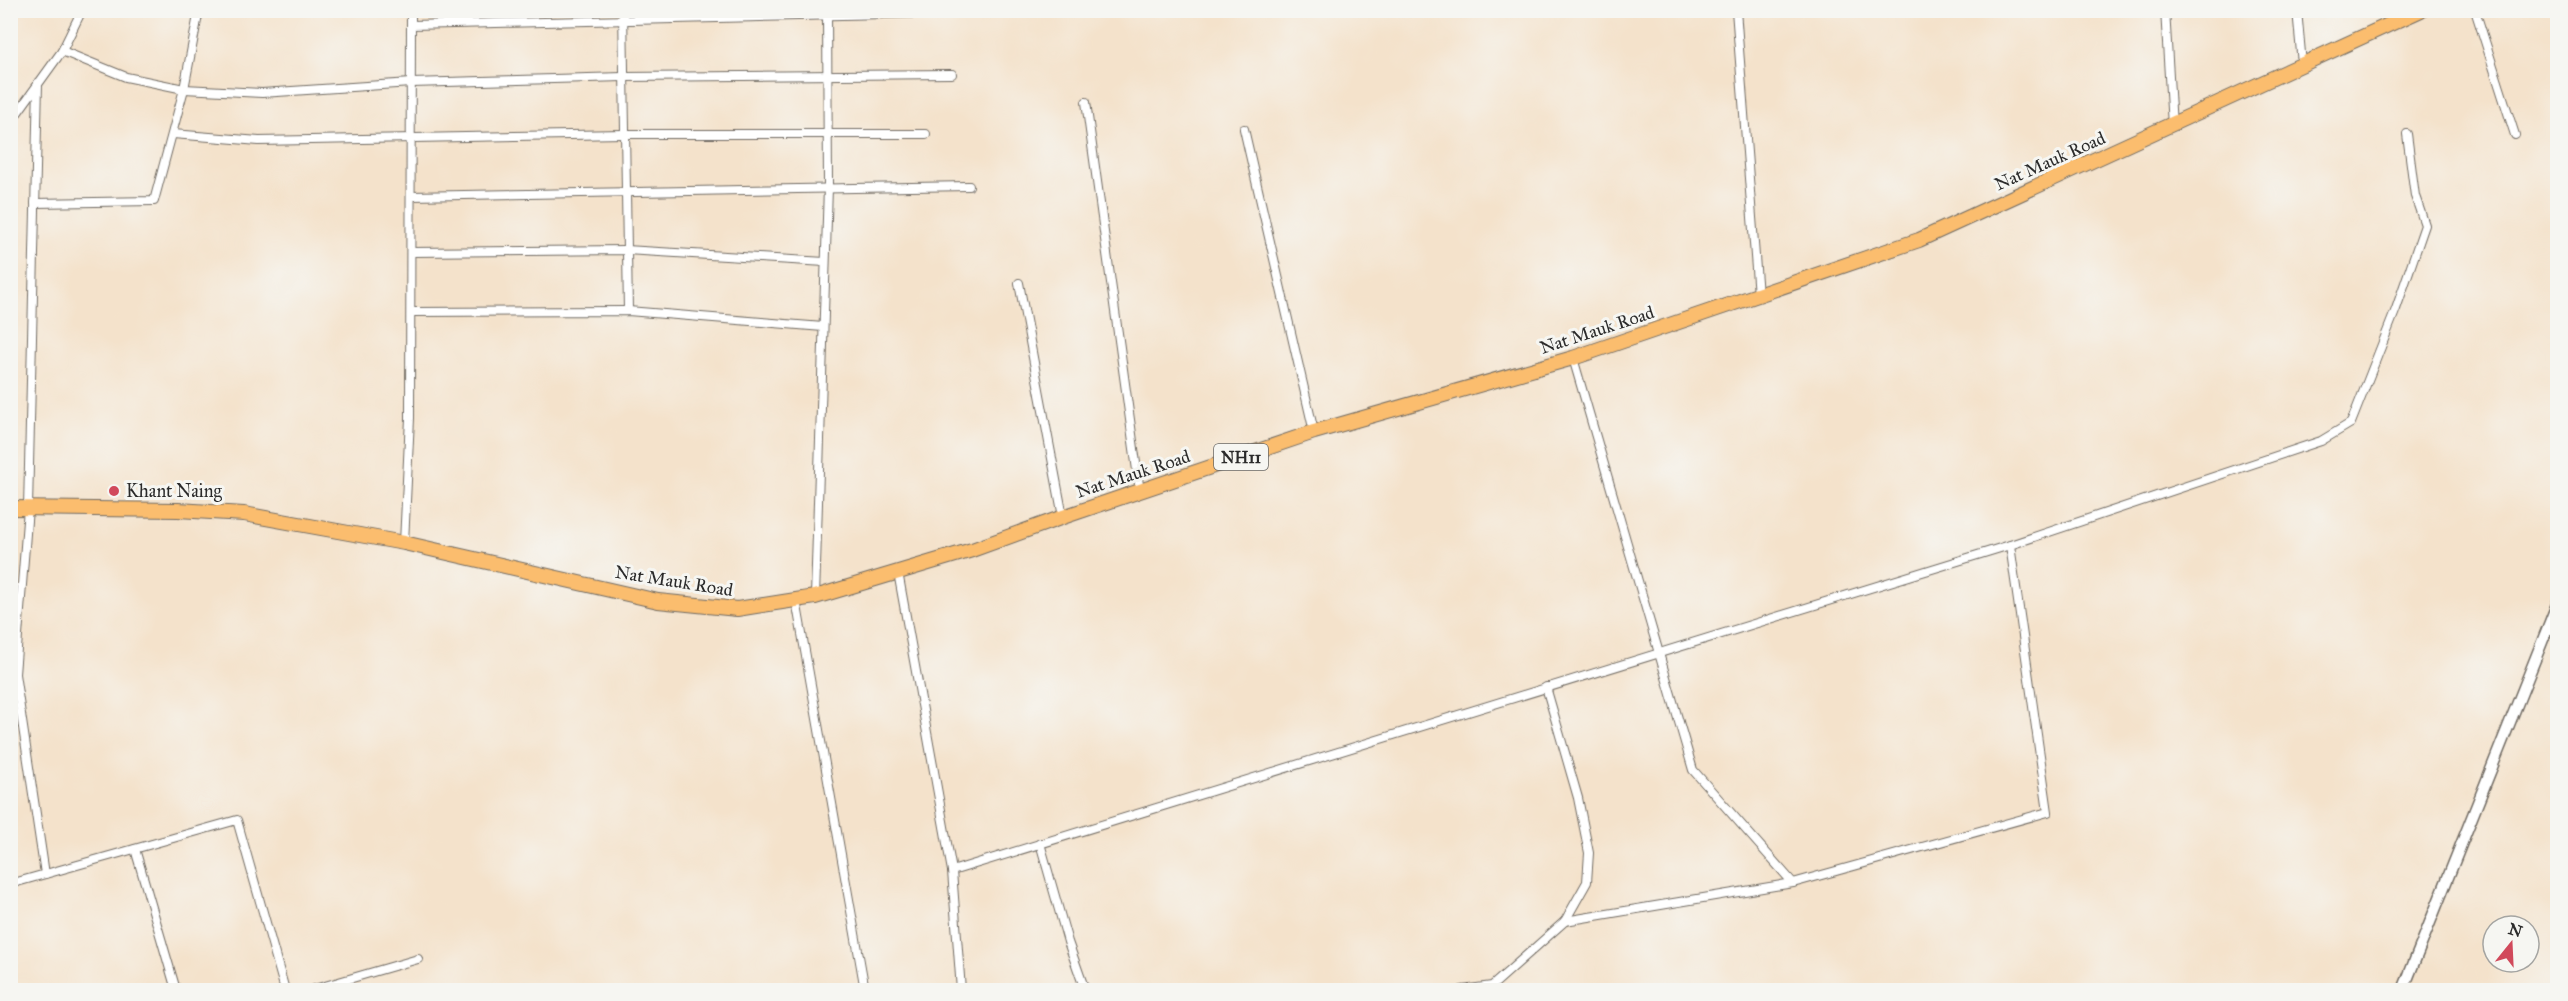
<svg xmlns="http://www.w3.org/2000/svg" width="2568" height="1001" viewBox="0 0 2568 1001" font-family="'IM FELL Great Primer',serif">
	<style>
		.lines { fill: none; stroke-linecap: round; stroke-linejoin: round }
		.minor-casing { stroke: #716b63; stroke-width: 10 }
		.tertiary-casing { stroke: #716b63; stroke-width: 13 }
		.trunk-casing { stroke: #716b63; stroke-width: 16 }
		.minor { stroke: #fff; stroke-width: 8 }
		.tertiary { stroke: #fff; stroke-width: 10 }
		.trunk { stroke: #fbbd6e; stroke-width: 14 }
		.poi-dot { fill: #d1495b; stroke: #f6f6f2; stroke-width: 2 }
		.labels { text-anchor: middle; stroke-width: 6; stroke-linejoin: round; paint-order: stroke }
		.shield { fill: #f6f6f2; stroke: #686867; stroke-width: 1.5 }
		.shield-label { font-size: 16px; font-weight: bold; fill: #2b2b2b }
		.street-label { font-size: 18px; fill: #2b2b2b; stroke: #f6f6f2 }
		.poi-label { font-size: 18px; fill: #2b2b2b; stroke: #f6f6f2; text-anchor: start }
	</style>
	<rect width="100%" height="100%" fill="#f6f6f2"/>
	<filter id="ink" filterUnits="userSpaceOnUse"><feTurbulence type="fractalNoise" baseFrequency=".0167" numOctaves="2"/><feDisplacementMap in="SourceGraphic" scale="12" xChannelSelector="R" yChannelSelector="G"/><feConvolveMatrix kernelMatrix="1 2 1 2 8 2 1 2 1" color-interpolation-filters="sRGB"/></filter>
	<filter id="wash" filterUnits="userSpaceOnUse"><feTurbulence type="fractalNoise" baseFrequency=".008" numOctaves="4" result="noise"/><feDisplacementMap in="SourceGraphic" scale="24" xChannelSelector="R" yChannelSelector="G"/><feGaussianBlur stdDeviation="1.35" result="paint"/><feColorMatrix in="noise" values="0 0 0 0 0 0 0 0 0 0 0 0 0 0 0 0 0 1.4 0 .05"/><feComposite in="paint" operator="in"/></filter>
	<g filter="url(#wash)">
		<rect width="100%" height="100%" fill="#f4e2cb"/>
	</g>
	<g filter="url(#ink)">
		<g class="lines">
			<g class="minor-casing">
				<g id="minor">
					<polyline points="623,10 628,311"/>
					<polyline points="1736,10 1758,295"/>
					<polyline points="2165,10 2172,126"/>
					<polyline points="2297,10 2302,64"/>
					<polyline points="2475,10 2515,135"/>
					<polyline points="411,25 929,13"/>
					<polyline points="62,51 126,77 184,89 262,93 411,83 623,77 952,74"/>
					<polyline points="38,83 28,508 15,674 45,874"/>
					<polyline points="1086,102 1140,492"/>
					<polyline points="10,123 62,51 82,10"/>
					<polyline points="1244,129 1314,432"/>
					<polyline points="173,134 259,141 624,134 926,134"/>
					<polyline points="411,196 969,186"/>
					<polyline points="35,203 154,201 184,89 199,10"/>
					<polyline points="411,252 626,250 825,262"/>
					<polyline points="1019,283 1063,517"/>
					<polyline points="411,312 628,311 823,327"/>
					<polyline points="1573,358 1693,770 1793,883 2048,812 2010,545"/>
					<polyline points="404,543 410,418 411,10"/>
					<polyline points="898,572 952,871 961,990"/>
					<polyline points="815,597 828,187 827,10"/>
					<polyline points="796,600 865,990"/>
					<polyline points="1040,843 1068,942 1085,990"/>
					<polyline points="135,849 176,990"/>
					<polyline points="952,871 2010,545 2321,441 2351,423 2396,309 2425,225 2415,196 2407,134"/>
					<polyline points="10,884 237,820 285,990"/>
					<polyline points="1565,921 1793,883"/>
					<polyline points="311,990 418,959"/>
					<polyline points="1462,990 1492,986 1565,921 1587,882 1589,853 1578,798 1546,687"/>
				</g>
			</g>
			<g class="tertiary-casing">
				<polyline id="tertiary" points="2403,990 2558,602"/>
			</g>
			<g class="trunk-casing">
				<polyline id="trunk" points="10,508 178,510 244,514 404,543 658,601 737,609 815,597 972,550 1063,517 1314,432 1573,358 1919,240 2421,10"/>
			</g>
			<use href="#minor" class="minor"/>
			<use href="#tertiary" class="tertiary"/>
			<use href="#trunk" class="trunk"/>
		</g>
	</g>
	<circle class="poi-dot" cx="114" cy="491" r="6"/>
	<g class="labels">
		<rect class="shield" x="1214" y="444" width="54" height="26" rx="4.5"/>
		<g class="shield-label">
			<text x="1241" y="463">NH11</text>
		</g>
		<g class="street-label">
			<text transform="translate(2050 161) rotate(-24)" y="6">Nat Mauk Road</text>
			<text transform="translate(1597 330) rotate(-18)" y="6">Nat Mauk Road</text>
			<text transform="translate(1133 474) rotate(-18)" y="6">Nat Mauk Road</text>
			<text transform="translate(674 581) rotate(9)" y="6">Nat Mauk Road</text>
		</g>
		<g class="poi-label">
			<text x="126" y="497">Khant Naing</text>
		</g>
	</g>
	<rect width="2568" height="1001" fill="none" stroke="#f6f6f2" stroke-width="36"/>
	<g transform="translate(2511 944) rotate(18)"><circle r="28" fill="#f6f6f2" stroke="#a5a5a2" stroke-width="1.5"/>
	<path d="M0-4.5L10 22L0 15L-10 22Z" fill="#d1495b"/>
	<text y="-9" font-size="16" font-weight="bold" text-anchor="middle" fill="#2b2b2b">N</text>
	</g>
</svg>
